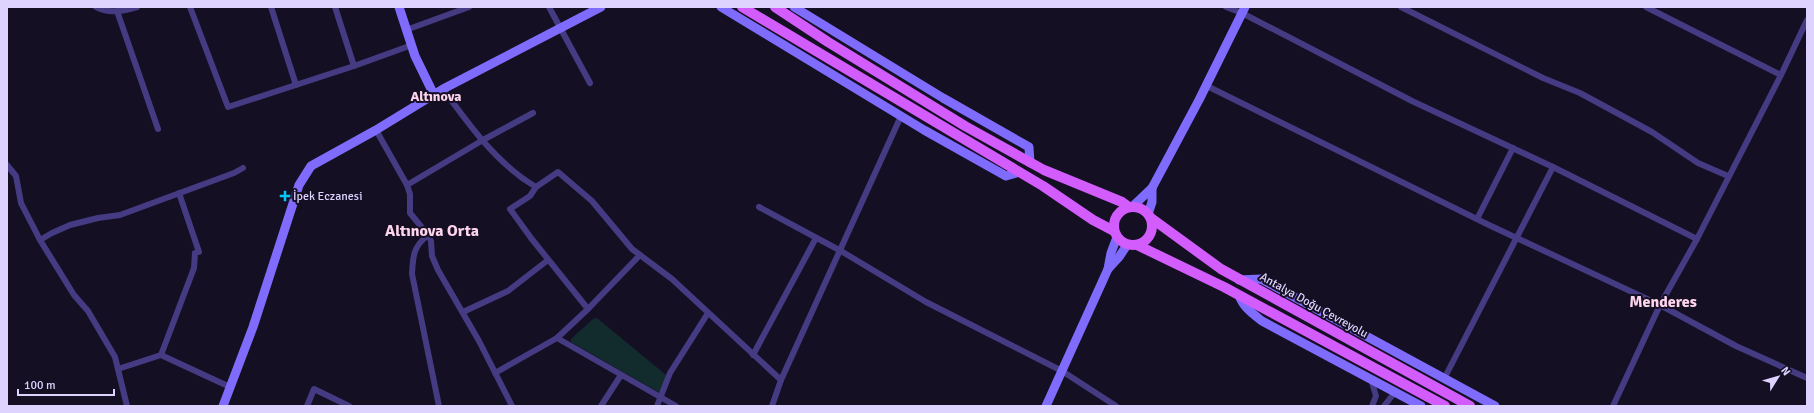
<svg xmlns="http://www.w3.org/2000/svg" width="1814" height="413" viewBox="0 0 1814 413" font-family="Signika,sans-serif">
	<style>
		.green { fill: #122c2e }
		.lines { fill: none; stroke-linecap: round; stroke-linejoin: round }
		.street { stroke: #453b83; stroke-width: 6 }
		.secondary { stroke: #7f6cfd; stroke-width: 9 }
		.primary { stroke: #d25cfc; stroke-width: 10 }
		.poi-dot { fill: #04c6f9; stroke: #150f24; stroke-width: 1.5 }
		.labels { text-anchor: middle; stroke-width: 4; stroke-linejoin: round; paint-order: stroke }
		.poi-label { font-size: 12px; fill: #ddd3fe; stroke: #150f24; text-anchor: start }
		.street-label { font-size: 12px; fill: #ddd3fe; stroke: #150f24 }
		.quarter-label { font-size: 14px; font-weight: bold; fill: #fed5eb; stroke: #150f24 }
		.district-label { font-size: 16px; font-weight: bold; fill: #fed5eb; stroke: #150f24 }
	</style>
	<rect width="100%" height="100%" fill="#150f24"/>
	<polygon class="green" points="597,318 666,375 661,391 658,392 571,342 571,339 593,319"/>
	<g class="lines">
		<g class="street">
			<path d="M96,7C110,14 123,11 137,7"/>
			<polyline points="190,7 228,107 354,66 412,45"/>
			<polyline points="271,7 296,85"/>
			<polyline points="335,7 354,66"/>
			<polyline points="549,7 590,83"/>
			<polyline points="1226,7 1242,13 1412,101 1553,167 1697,239"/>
			<polyline points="1401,7 1543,78 1580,93 1652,132 1698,163 1728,176"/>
			<polyline points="1646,7 1781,75"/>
			<polyline points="117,11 158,129"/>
			<polyline points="406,30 469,7"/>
			<polyline points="1207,86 1491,226 1660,305 1736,346 1807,378"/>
			<path d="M443,89C469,125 497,164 536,187L558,172L592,201L632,249L672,279L781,380L772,406"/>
			<polyline points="376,130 407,185 410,194 410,213 428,235 431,241 432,256 438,270 479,341 512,406"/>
			<polyline points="7,165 16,176 21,203 40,240 74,295 88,311 115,357 127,406"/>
			<polyline points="407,185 483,140 533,113"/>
			<polyline points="536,187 530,196 510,209 531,238 588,309"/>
			<polyline points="179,193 199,252"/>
			<polyline points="759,207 841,251 926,302 1062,371 1116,406"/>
			<polyline points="1477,219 1513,148"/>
			<path d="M428,235C413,247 413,256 412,274L439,406"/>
			<polyline points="40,240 52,233 70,225 98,218 120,215 234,173 243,168"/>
			<polyline points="463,312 508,291 548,260"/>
			<polyline points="557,338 676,406"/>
			<polyline points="161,355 194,268 195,253"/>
			<polyline points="753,355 816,238"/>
			<polyline points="118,369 161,355 230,387"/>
			<polyline points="495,373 557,338 588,309 640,255"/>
			<polyline points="1371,379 1376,396 1372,406"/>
			<polyline points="1444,379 1553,167"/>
			<polyline points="781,380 901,116"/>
			<polyline points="307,406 314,389 349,406"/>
			<polyline points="601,406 621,375"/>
			<polyline points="657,406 670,373 708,313"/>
			<polyline points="1384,406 1396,391"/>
			<polyline points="1613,406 1660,305 1697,239 1781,75 1807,20"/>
		</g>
		<g class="secondary">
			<polyline points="399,7 415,56 434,95"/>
			<polyline points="721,7 924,130 1006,176 1020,172"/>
			<polyline points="794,7 943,98 1029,147 1030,163"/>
			<polyline points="1132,207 1152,188 1199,100 1245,7"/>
			<polyline points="1148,214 1152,202 1152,188"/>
			<polyline points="1108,269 1119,257 1127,245"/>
			<polyline points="1239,280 1261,279 1495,406"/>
			<path d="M1239,295C1243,307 1252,313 1262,321L1421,406"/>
			<polyline points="223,406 253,327 299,185 311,166 376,130 443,89 601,7"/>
			<polyline points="1046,406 1108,269 1111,253 1117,237"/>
		</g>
		<g class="primary">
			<polyline points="742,7 1043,186 1093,220 1114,231"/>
			<polyline points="775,7 828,42 965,126 1044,170 1122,202 1129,207"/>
			<circle cx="1133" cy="226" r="19"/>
			<polyline points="1151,218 1221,269 1470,406"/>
			<polyline points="1137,245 1224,287 1445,406"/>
		</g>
	</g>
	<path class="poi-dot" d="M283 190h4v4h4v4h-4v4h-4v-4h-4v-4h4z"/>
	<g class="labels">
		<g class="poi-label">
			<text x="293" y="200">İpek Eczanesi</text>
		</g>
		<g class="street-label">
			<text transform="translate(1314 305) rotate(29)" y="4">Antalya Doğu Çevreyolu</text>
		</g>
		<g class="quarter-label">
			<text x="436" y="101">Altınova</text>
		</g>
		<g class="district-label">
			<text x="432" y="236">Altınova Orta</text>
			<text x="1663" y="307">Menderes</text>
		</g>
	</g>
	<rect width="1814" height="413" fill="none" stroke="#ddd3fe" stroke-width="16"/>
	<g transform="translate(1778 377) rotate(53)" stroke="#150f24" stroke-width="3" paint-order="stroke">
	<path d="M0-3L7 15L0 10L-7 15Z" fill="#ddd3fe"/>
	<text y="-6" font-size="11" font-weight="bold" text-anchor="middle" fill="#ddd3fe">N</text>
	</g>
	<path d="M18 389v6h96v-6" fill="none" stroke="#ddd3fe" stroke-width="2"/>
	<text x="24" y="389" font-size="12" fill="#ddd3fe" stroke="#150f24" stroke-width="3" paint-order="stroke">100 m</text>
</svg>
